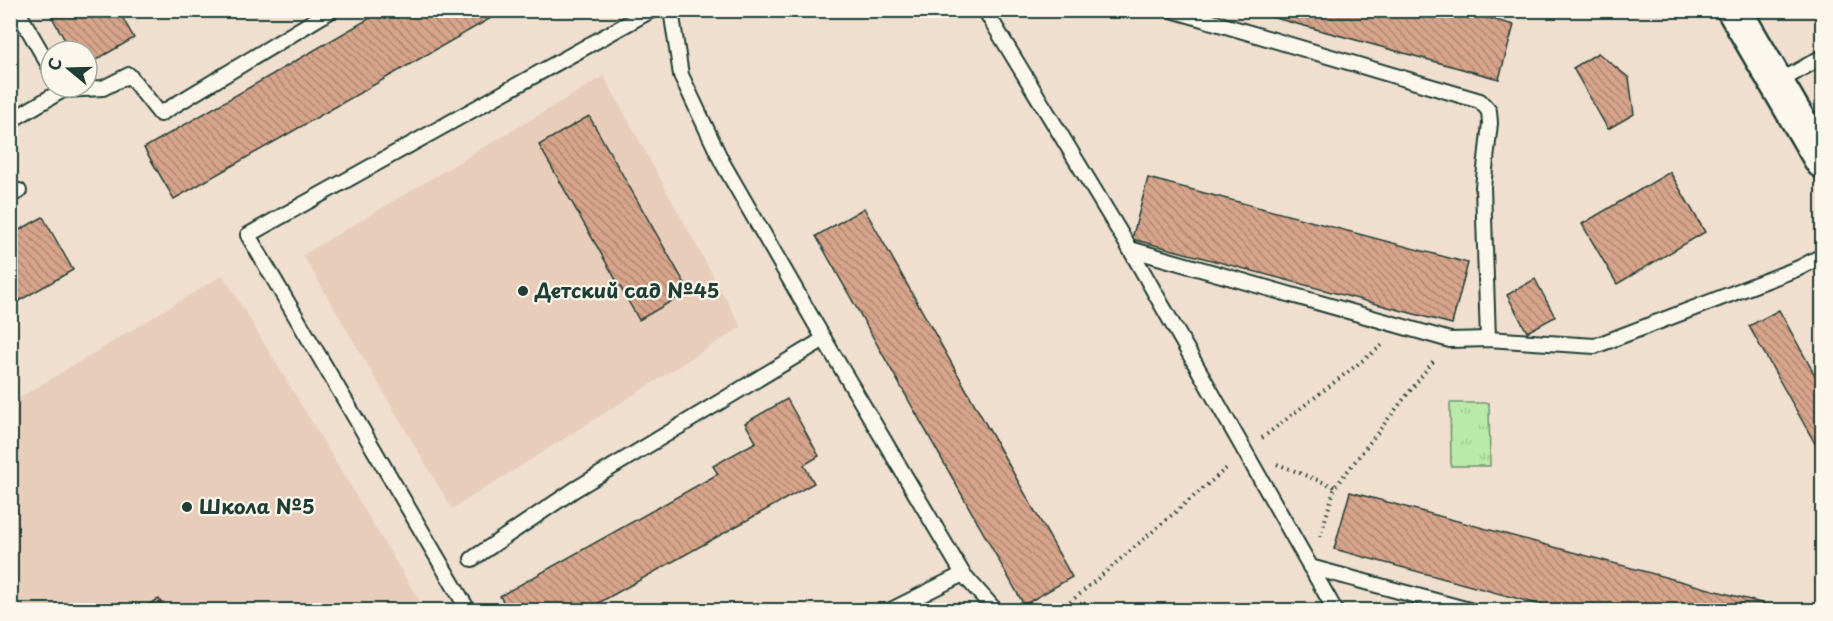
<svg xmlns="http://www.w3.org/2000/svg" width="1833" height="621" viewBox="0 0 1833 621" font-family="'Playpen Sans',sans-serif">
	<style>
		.built { fill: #e8cdbb }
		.park { fill: url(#park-tufts); stroke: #6d946e; stroke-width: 1.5 }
		.building { fill: url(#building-back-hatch); stroke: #1f3d34; stroke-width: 1.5 }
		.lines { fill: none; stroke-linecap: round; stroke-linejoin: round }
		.service-casing { stroke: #1f3d34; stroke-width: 18 }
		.secondary-casing { stroke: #1f3d34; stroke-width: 38 }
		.path { stroke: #1f3d34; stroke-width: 4; stroke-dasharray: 1.5 4.5; stroke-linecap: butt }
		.service { stroke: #fbf7ec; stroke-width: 14 }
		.secondary { stroke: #fbf7ec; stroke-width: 33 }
		.poi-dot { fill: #1f3d34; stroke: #fbf7ec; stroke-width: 2 }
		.labels { text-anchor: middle; stroke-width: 4.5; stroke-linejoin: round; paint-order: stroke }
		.poi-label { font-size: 20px; font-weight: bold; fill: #1f3d34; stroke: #fbf7ec; text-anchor: start }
	</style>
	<defs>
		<pattern id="park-tufts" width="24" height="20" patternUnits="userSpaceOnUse" patternTransform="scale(1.5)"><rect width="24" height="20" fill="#bbeaa8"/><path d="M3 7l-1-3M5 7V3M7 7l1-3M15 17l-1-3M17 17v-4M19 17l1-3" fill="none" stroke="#a0ca91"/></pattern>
		<pattern id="building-back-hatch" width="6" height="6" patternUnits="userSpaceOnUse" patternTransform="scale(1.5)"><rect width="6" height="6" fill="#d7a48b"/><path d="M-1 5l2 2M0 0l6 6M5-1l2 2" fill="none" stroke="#ae8772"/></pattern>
	</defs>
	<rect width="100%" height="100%" fill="#f0decf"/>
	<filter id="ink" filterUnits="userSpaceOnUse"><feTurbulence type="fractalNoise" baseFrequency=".0167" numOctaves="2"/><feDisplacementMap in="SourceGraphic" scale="12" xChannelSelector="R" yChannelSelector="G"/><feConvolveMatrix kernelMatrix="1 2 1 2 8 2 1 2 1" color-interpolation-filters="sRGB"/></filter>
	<g filter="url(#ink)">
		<g class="built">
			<polygon points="604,76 741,327 452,509 303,255"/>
			<polygon points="223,275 425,610 11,610 11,403"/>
		</g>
		<polygon class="park" points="1450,403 1489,403 1490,466 1451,466"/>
		<g class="building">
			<polygon points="48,10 118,10 134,38 87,65 87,51 71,51"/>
			<polygon points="384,10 505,10 174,199 144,148"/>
			<polygon points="1246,10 1459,10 1514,25 1499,79"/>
			<polygon points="1598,53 1629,78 1634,114 1608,129 1573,68"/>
			<polygon points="589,116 689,291 639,320 539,145"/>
			<polygon points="1670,172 1705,232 1617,284 1582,224"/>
			<polygon points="1148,178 1468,263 1452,324 1132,239"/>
			<polygon points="864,208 1072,577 1024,605 816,236"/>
			<polygon points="43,217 73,270 10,306 10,235"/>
			<polygon points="1535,279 1555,317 1527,332 1507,295"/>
			<polygon points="1779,310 1822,388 1822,456 1749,326"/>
			<polygon points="787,399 819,456 804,465 814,483 586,610 508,610 500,596 718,474 713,466 756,442 745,423"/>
			<polygon points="1350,492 1787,610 1560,610 1334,549"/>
			<polygon points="159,599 165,610 137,610"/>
		</g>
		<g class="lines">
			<g class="service-casing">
				<g id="service">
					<polyline points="17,10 51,69"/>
					<polyline points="671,10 681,75 722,162 824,339 963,574 995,610"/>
					<polyline points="985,10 1130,249 1335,610"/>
					<polyline points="1172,10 1480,101 1489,111 1490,123 1483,187 1488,339"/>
					<polyline points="1777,83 1822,57"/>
					<polyline points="63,90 103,88 129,75 160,114 332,10"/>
					<polyline points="10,121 63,90 61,87"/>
					<polyline points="10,196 19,191"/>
					<polyline points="1130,249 1450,340 1488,339 1595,346 1799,268 1822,256"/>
					<polyline points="472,559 574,490 824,339"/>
					<polyline points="1310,567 1469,610"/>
					<polyline points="468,610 248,235 652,10"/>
					<polyline points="891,610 963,574"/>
				</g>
			</g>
			<g class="secondary-casing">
				<polyline id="secondary" points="1734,10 1822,161"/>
			</g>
			<g class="path">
				<polyline points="1262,438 1384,344"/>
				<polyline points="1277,464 1335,487"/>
				<polyline points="1320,537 1335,487 1435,359"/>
				<polyline points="1061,610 1229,466"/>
			</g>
			<use href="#service" class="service"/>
			<use href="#secondary" class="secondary"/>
		</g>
	</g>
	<g class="poi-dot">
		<circle cx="523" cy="291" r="6"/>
		<circle cx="187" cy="507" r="6"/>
	</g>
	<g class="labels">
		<g class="poi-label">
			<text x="535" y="298">Детский сад №45</text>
			<text x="199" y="514">Школа №5</text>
		</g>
	</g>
	<rect width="1833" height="621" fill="none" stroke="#fbf7ec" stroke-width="36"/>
	<rect x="18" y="18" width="1797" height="585" fill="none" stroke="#1f3d34" stroke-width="2" filter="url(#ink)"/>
	<g transform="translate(69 69) rotate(289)"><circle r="28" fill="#fbf7ec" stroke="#a3ada2" stroke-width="1.5"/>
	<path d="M0-4.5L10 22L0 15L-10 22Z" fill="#1f3d34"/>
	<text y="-9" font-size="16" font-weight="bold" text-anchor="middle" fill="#1f3d34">С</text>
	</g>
</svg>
